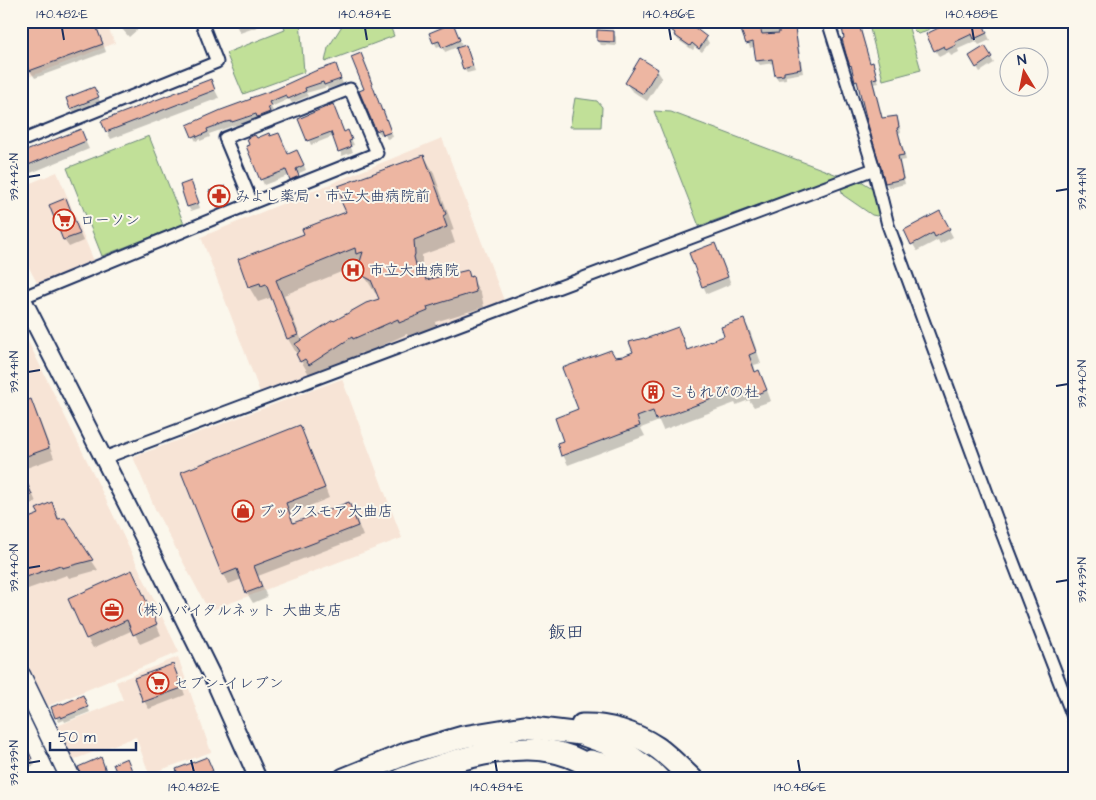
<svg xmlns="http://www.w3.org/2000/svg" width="1096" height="800" viewBox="0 0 1096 800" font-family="'Architects Daughter','Klee One',sans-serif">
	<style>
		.built { fill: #f7e4d6 }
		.green { fill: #c1e098; stroke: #6e887b }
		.shadow { fill: #0003; fill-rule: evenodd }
		.building { fill: #edb6a2; stroke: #1b2f5e }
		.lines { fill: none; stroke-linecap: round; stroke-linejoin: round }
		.street-casing { stroke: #1b2f5e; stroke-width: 15 }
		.secondary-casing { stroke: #1b2f5e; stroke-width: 20 }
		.primary-casing { stroke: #1b2f5e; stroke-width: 22 }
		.highway-casing { stroke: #1b2f5e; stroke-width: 25 }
		.street { stroke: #fbf7ec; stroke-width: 11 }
		.secondary { stroke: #fbf7ec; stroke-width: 16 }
		.primary { stroke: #fbf7ec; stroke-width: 19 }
		.highway { stroke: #fbf7ec; stroke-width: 21 }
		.ticks { fill: none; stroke: #1b2f5e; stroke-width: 2 }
		.labels { text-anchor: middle; stroke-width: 4; stroke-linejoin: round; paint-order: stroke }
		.poi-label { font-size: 15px; fill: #1b2f5e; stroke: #fbf7ec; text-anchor: start }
		.quarter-label { font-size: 18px; fill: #1b2f5e; stroke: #fbf7ec }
		.neatline { fill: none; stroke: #1b2f5e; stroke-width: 2 }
		.ticks-label { font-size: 12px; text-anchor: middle; fill: #1b2f5e }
	</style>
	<rect width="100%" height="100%" fill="#fbf7ec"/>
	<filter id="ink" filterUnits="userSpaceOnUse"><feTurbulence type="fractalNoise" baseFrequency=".02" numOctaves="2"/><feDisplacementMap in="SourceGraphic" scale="10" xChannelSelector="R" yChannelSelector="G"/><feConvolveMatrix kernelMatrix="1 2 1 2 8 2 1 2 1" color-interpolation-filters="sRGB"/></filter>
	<g filter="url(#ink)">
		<g class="built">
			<polygon points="21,21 105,21 115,43 21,80"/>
			<polygon points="442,138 505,303 261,395 201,237"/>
			<polygon points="57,172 94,261 38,285 21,252 21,187"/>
			<polygon points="21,327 94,475 179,652 48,706 21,652"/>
			<polygon points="342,379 402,538 209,611 156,511 133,457"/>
			<polygon points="178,657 211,752 149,774 136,737 72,760 57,726 123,700 116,682"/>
		</g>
		<g class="green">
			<polygon points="283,21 300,21 304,72 243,94 226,53 285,30"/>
			<polygon points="345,21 388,21 394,36 325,62 328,48"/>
			<polygon points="868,21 907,21 921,70 883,80"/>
			<polygon points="912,21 938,21 925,32 918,34 913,29"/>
			<polygon points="575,98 597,101 602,107 601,127 570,127"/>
			<polygon points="654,111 671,112 840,176 699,226"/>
			<polygon points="149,136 184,224 102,256 67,168"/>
			<polygon points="861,181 874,189 879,214 877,216 872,215 843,195 841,189"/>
		</g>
		<g class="shadow">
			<polygon points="21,21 95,21 106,52 35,78 30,71"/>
			<polygon points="115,21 147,21 129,37"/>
			<polygon points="234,21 271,21 271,22 240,33"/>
			<polygon points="574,21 601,21 600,29 577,27"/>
			<polygon points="759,21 794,21 803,73 786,76 786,79 778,80 776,76 774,63 760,65 757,61 755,46 750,48 742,28"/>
			<polygon points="843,21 859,21 870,64 872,64 875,69 879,83 874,84 883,119 896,117 899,122 901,132 899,133 906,160 900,161 905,184 889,188 886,183 868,121 860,87 851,65"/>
			<polygon points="981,21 990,40 979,45 976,41 958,49 959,52 951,56 949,52 939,57 927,35"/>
			<polygon points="455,29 462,45 445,52 442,45 437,47 434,42"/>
			<polygon points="673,30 706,38 709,43 702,52 695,47 693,50 678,40"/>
			<polygon points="613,32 616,37 616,46 601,45 598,40"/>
			<polygon points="466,46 475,71 467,73 464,69"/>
			<polygon points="985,48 994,63 980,72 971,57"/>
			<polygon points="363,60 371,78 370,78 382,112 386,117 393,137 387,139 384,133 380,135 377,130 366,90"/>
			<polygon points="641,60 657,70 662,78 647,101 631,90 626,83"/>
			<polygon points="336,65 343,84 328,89 327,87 306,93 308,96 292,103 289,99 271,107 273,111 269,112 271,117 261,121 259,118 236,127 235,125 209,134 210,137 200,141 200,139 196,141 193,136 189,125"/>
			<polygon points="210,80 219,98 111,139 107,132"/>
			<polygon points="97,93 100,102 74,113 71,108"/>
			<polygon points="300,119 344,133 348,132 354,145 350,146 353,152 342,156 334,136 311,145"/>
			<polygon points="80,130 89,149 21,177 21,154"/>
			<polygon points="257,140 288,155 300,156 306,170 297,174 300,181 294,184 290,175 264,185 248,147"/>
			<path d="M424,156L433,171L454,230L451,231L455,243L422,255V271L428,281L467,271L481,293L484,307L435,322L436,327L409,338L407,334L363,354L362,352L319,380L310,376L288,339L273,299L271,300L270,298L258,302L249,287L240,260L305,234L348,213ZM361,264L362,272L372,288L375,293L378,294L380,300L333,323L302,341L284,295Z"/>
			<polygon points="193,187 200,208 191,211 188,207"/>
			<polygon points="227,193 231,205 226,206 228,210 222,212 214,203"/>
			<polygon points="50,205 69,207 83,241 69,247 64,240"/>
			<polygon points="944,220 953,237 940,244 938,240 917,251 905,231"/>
			<polygon points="715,245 719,252 731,284 707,294 703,286"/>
			<polygon points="744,320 750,331 761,363 754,365 756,373 759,372 764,382 771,401 754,407 749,400 736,405 735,403 663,430 659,421 641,428 645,436 568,465 563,455 565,441 579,410 615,358 635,353 645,341 678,328 683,338 688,351 726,337"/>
			<polygon points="30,401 36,411 54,458 21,470 21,404"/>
			<polygon points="299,427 305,437 329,498 290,514 294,524 349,503 354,513 363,536 258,576 267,597 253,603 247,593 242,579 229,584 223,575"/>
			<polygon points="21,470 26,479 36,502 21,508"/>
			<polygon points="52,503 60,520 64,519 98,570 69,578 67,575 25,590 21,584 21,522 41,515"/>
			<polygon points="132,572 138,582 161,635 140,644 133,630 93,648 87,638"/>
			<polygon points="172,665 177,673 185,695 149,709 144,701"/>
			<polygon points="85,702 90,712 65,722 64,720 59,722 56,717"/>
			<polygon points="21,728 27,742 25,743 35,765 23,770 21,767"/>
			<polygon points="103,763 109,779 84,779"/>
			<polygon points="209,763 215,776 209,779 181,779"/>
			<polygon points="115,764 129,765 134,778 121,779"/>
			<polygon points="42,773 45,779 35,779 34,776"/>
		</g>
		<g class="building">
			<polygon points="21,21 94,21 103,44 29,71 21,50"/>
			<polygon points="665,21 686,21 707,37 699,49 692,43 690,46 674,35 675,33 671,30 673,27"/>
			<polygon points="779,21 794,21 801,69 784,72 784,75 775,76 772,59 756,61 753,42 746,44 740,27 754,22 755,24 759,23 762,34 779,33"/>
			<polygon points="842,21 858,21 870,63 873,62 877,78 872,79 882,118 897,116 899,127 897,128 904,155 898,156 903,179 885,183 867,121 857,81 855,82 851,65 850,66 846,54 842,39 844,38 842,28 843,28"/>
			<polygon points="953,21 982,21 987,33 974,39 972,34 955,42 956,45 946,50 944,46 934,51 926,34"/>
			<polygon points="453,23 460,40 442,48 439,41 433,43 429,33"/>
			<polygon points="597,30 614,31 614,42 597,41"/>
			<polygon points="466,45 473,66 463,69 456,48"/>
			<polygon points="985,46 992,57 976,68 969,56"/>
			<polygon points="361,53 369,73 368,73 382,111 383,110 391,132 383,135 381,129 376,131 359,91 364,89 351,57"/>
			<polygon points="640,58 658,69 643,94 625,83"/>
			<polygon points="336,64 341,79 324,85 323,82 305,88 306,91 288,99 286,95 269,102 271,106 268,107 270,112 257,117 256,114 232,122 232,121 226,122 207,129 208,132 197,137 196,135 192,137 187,125 221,110 251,99 250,98 276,89 315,71"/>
			<polygon points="211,79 215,90 106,132 101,121"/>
			<polygon points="94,87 99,97 70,109 66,98"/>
			<polygon points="333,104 344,132 348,130 352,140 349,141 351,147 338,152 331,132 307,141 298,119"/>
			<polygon points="81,129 86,141 21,168 21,153"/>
			<polygon points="269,133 270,136 279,133 288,154 297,150 304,165 296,169 299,176 290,180 286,170 260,180 246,146 249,145 247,138 255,135 257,138"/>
			<polygon points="424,155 446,214 443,216 447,227 414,240 415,254 414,257 418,272 423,270 426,280 468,270 470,277 473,276 476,292 427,307 428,311 399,323 398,319 353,339 352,337 309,365 305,359 300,362 296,354 300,351 295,344 333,320 334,321 366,303 379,299 371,280 365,277 361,272 359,265 363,252 356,254 355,248 276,280 298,335 287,339 266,284 261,286 260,283 248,287 238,259 304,234 302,229 346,212 340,199 342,198 338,186"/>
			<polygon points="191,181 199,203 187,207 180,185"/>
			<polygon points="225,186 229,200 225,201 226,206 218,208 216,203 213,204 209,191"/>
			<polygon points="66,198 80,234 63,240 49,205"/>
			<polygon points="940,211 950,229 935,237 933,233 911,245 904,230"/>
			<polygon points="715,243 728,277 702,287 689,253"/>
			<polygon points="744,319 756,352 749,355 755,372 759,370 767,390 747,398 744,390 729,396 728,393 656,420 653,411 637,417 640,426 561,456 557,443 563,441 555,418 578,409 562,368 611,350 615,357 623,356 633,352 629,342 644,338 645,339 678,327 687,350 724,336 721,327"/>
			<polygon points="31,399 49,448 21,458 21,403"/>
			<polygon points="300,425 325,488 286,503 293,523 349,502 358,526 254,566 262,587 246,593 237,569 222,575 181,472"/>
			<polygon points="21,468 32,495 21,499"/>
			<polygon points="52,502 58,519 65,518 93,560 62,568 60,565 21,579 21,521 39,514 36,509"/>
			<polygon points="132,570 157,624 133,635 127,620 86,639 68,599"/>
			<polygon points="173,664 182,688 143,702 134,678"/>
			<polygon points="83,695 88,707 61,718 61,716 55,718 51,707 62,703 63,704"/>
			<polygon points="21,734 32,759 21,764"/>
			<polygon points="101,757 107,774 95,779 83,779 78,767"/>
			<polygon points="207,757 213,771 195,779 180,779 176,769"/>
			<polygon points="127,758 133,773 119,779 113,764"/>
		</g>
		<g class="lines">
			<g class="street-casing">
				<g id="street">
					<polyline points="828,21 874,169 888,225 997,520 1075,722"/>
					<polyline points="21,141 217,62 201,21"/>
					<polyline points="21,298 252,203 225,138 350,89 377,153 252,203"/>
					<polyline points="104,458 874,169"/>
				</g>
			</g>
			<g class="secondary-casing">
				<polyline id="secondary" points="21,296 139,528 214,680 258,779"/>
			</g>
			<g class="primary-casing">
				<polyline id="primary" points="21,676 71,779"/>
			</g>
			<g class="highway-casing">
				<g id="highway">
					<path d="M582,725C607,724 635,733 656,747C667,754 682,770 692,779"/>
					<polyline points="590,761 609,766 631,779"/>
					<polyline points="344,779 408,753 463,737 524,727 581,734 606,743 626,753 651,771 659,779"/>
					<path d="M402,779C416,773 431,769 445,764C497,748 561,735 604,779"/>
				</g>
			</g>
			<use href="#street" class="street"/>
			<use href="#secondary" class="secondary"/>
			<use href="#primary" class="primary"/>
			<use href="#highway" class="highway"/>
		</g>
	</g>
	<path class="ticks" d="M62,28L64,40M365,28L367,40M669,28L671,40M972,28L974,40M28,177L40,175M1056,191L1068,189M28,372L40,370M1056,386L1068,384M28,568L40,566M1056,582L1068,580M191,760L194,772M495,760L497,772M798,760L800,772M28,763L40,761"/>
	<defs>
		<g id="pharmacy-ring" transform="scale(1.125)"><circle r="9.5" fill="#fbf7ec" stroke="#c8321e" stroke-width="1.5"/><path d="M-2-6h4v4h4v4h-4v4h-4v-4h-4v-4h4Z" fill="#c8321e"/></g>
		<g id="supermarket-ring" transform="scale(1.125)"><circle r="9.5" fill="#fbf7ec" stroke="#c8321e" stroke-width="1.5"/><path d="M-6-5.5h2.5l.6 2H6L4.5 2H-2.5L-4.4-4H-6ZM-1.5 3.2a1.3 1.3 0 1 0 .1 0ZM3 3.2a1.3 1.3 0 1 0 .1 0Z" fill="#c8321e"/></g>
		<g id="hospital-ring" transform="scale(1.125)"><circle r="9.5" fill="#fbf7ec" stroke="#c8321e" stroke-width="1.5"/><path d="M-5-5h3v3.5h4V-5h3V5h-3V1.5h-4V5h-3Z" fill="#c8321e"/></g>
		<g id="building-ring" transform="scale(1.125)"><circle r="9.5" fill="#fbf7ec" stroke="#c8321e" stroke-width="1.5"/><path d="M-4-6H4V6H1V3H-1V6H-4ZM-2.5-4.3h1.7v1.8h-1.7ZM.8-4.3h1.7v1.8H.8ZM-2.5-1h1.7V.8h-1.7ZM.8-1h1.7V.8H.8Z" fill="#c8321e"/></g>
		<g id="shop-ring" transform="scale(1.125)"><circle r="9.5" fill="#fbf7ec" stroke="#c8321e" stroke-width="1.5"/><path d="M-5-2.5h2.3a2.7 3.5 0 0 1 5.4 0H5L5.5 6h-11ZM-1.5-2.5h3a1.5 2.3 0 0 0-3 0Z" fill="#c8321e"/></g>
		<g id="office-ring" transform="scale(1.125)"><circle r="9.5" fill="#fbf7ec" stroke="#c8321e" stroke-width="1.5"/><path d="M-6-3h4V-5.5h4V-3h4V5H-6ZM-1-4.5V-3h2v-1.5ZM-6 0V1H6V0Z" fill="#c8321e"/></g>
	</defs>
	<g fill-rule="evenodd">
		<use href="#pharmacy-ring" x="219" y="196"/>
		<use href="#supermarket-ring" x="64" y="220"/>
		<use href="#hospital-ring" x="353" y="270"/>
		<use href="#building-ring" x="653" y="392"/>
		<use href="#shop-ring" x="243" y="511"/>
		<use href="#office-ring" x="112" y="610"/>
		<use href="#supermarket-ring" x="158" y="683"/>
	</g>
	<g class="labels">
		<g class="poi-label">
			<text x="235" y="201">みよし薬局・市立大曲病院前</text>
			<text x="80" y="225">ローソン</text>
			<text x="369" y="275">市立大曲病院</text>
			<text x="669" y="397">こもれびの杜</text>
			<text x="259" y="516">ブックスモア大曲店</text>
			<text x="128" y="615">（株）バイタルネット 大曲支店</text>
			<text x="174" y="688">セブン-イレブン</text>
		</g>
		<g class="quarter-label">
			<text x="566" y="638">飯田</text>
		</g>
	</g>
	<rect width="1096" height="800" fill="none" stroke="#fbf7ec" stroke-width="55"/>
	<g transform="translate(1024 72) rotate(350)"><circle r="24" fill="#fbf7ec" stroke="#a1a7b3"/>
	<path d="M0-4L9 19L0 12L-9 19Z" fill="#c8321e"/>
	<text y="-8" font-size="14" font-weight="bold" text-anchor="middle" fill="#1b2f5e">N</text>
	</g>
	<path d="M50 742v8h86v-8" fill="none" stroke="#1b2f5e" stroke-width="2.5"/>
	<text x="58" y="742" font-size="15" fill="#1b2f5e" stroke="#fbf7ec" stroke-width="4" paint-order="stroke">50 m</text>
	<rect x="28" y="28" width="1040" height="744" class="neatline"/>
	<g class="ticks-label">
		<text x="62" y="18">140.482°E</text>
		<text x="365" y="18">140.484°E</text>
		<text x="669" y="18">140.486°E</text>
		<text x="972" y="18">140.488°E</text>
		<text transform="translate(14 177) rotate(-90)" y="4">39.442°N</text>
		<text transform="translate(1082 189) rotate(-90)" y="4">39.441°N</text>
		<text transform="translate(14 372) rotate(-90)" y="4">39.441°N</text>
		<text transform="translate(1082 384) rotate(-90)" y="4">39.440°N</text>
		<text transform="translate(14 568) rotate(-90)" y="4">39.440°N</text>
		<text transform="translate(1082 580) rotate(-90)" y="4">39.439°N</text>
		<text transform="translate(14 763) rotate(-90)" y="4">39.439°N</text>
		<text x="194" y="791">140.482°E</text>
		<text x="497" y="791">140.484°E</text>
		<text x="800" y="791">140.486°E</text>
	</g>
</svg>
